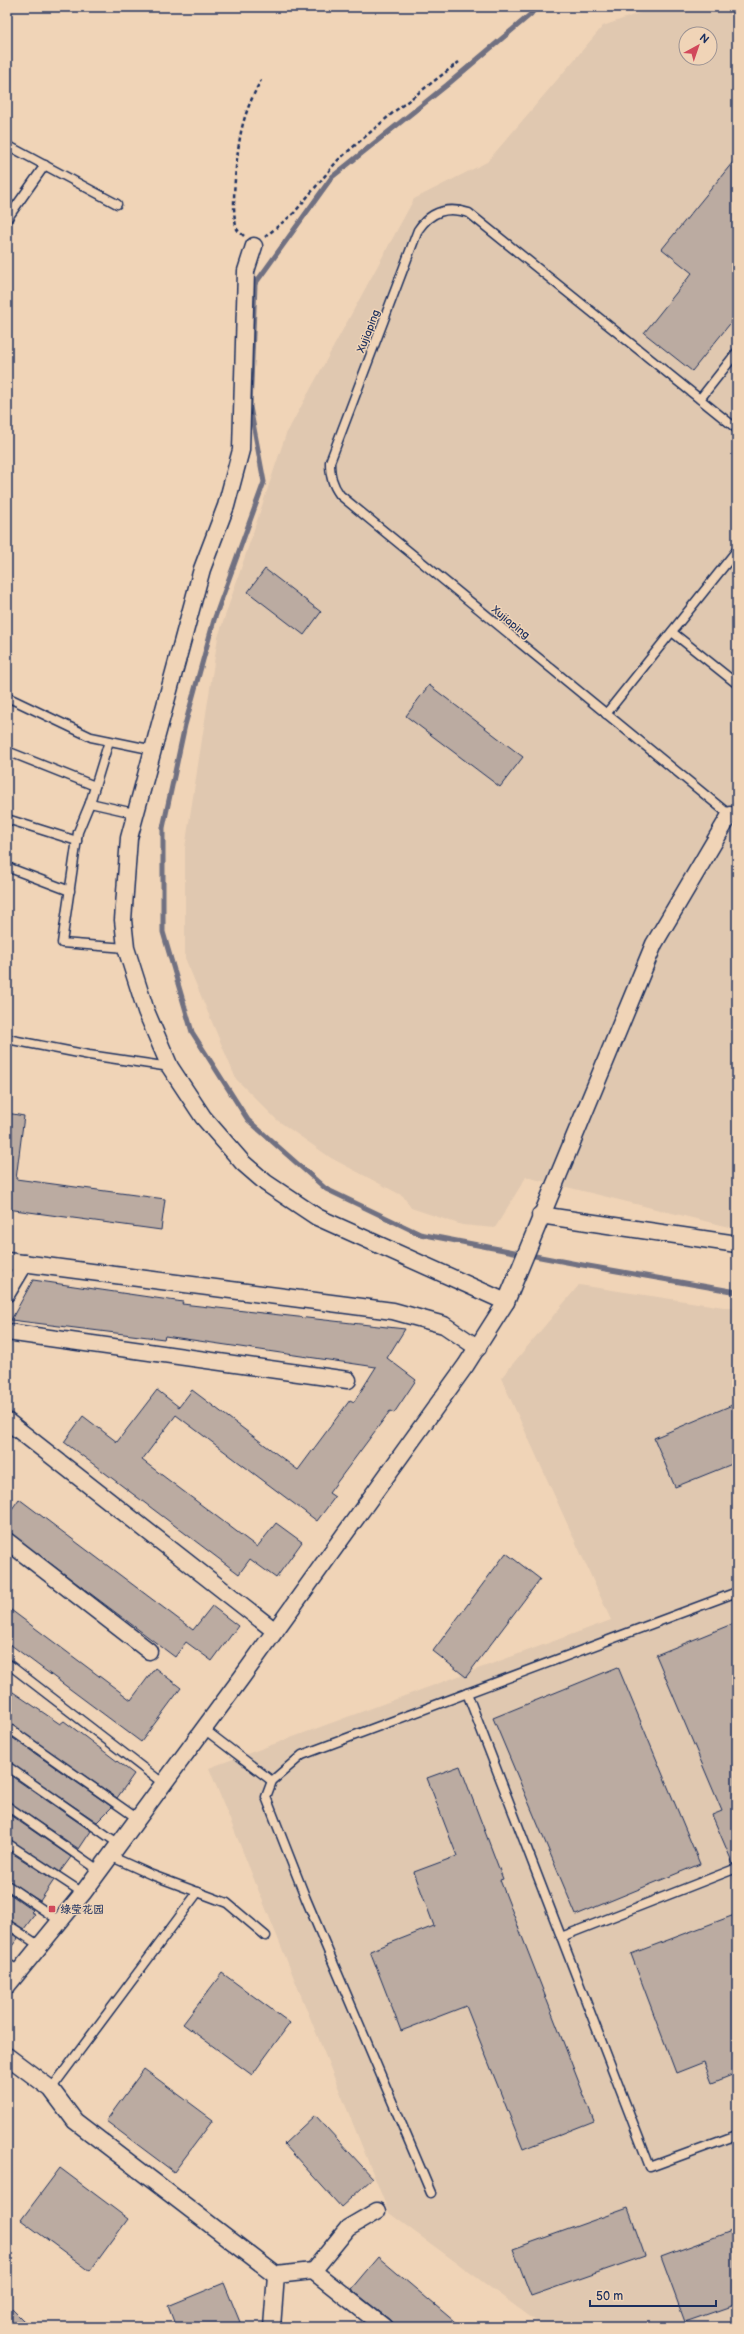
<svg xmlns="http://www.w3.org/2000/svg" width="744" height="2334" viewBox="0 0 744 2334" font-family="'Balsamiq Sans','LXGW WenKai TC',sans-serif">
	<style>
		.built { fill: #e0c8b0; fill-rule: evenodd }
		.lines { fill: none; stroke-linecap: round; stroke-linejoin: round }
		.stream { stroke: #6f7081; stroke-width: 5 }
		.building { fill: #bbaba1; stroke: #1b2f5e }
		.service-casing { stroke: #1b2f5e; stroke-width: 11 }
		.minor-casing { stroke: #1b2f5e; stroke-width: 19 }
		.path { stroke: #1b2f5e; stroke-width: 2.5; stroke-dasharray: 4 3; stroke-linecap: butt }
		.service { stroke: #f0d4b7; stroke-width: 8 }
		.minor { stroke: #f0d4b7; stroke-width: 16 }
		.poi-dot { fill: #d1495b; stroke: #f0d4b7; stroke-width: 1.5 }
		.labels { text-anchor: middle; stroke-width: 3; stroke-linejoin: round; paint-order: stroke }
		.street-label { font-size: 11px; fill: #1b2f5e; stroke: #f0d4b7 }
		.poi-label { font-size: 11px; font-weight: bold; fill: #1b2f5e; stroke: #f0d4b7; text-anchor: start }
	</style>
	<rect width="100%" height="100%" fill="#f0d4b7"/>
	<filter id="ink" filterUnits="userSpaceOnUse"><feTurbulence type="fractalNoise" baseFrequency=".025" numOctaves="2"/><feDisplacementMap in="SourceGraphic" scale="8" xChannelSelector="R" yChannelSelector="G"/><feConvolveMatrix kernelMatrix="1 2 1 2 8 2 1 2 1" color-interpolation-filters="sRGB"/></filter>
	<g filter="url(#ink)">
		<g class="built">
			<path d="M656,7H737V1229L526,1177L495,1228L462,1225L411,1208L403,1196L331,1158L277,1120L236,1079L185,958V848L218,637L286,434L414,199L487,162L603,26ZM686,34H710V58H686Z"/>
			<polygon points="579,1285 737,1309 737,2327 544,2327 389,2213 209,1768 611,1620 501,1378"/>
		</g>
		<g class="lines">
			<polyline class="stream" points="536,7 531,14 447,85 332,177 255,284 250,407 264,482 214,620 185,725 163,828 163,932 192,1032 248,1120 326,1189 420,1234 577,1264 737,1292"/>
		</g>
		<g class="building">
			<polygon points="737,157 737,315 692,371 644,333 692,273 662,249"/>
			<polygon points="265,569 321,612 304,635 248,592"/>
			<polygon points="429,685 523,757 500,787 406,716"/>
			<polygon points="7,1113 24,1116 16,1179 165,1199 161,1230 7,1209"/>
			<polygon points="33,1280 183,1302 182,1304 405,1329 387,1358 416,1380 394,1413 390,1411 329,1493 335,1497 317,1521 176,1415 142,1460 257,1547 276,1523 302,1542 276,1578 250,1559 239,1574 64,1442 83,1416 117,1442 157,1390 179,1407 192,1390 298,1470 350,1400 354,1402 376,1367 165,1336 164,1339 11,1320"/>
			<polygon points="737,1403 737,1462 675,1487 654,1438"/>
			<polygon points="19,1499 193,1630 212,1606 238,1626 212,1661 186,1642 175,1657 7,1531 7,1516"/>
			<polygon points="506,1553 540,1579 466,1677 433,1651"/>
			<polygon points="7,1607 131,1700 155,1668 181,1688 141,1742 7,1642"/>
			<polygon points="737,1622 737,1863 733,1864 712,1815 722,1811 656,1655"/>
			<polygon points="618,1667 700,1864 576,1915 493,1718"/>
			<polygon points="7,1688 60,1724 64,1721 134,1774 117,1798 7,1722"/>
			<polygon points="7,1734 112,1807 97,1822 7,1761"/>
			<polygon points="460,1766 503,1879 500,1880 594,2121 523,2149 466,2006 401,2031 370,1951 434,1926 414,1872 457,1856 427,1778"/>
			<polygon points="7,1773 91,1831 79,1849 7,1801"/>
			<polygon points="7,1813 71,1857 60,1872 7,1838"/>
			<polygon points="7,1850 54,1880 40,1901 7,1880"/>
			<polygon points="7,1892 33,1910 31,1912 35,1914 24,1929 7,1919"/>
			<polygon points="737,1914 737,2073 712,2083 704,2062 676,2073 631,1954"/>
			<polygon points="7,1931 18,1938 7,1953"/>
			<polygon points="222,1973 290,2023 252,2075 183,2024"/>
			<polygon points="144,2069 213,2120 174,2172 106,2121"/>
			<polygon points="315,2115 373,2178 341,2207 284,2144"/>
			<polygon points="60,2168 128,2219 90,2271 21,2220"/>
			<polygon points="628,2208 645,2256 531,2296 513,2249"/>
			<polygon points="737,2229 737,2304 685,2322 661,2257"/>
			<polygon points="378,2257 461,2327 395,2327 390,2320 351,2289"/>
			<polygon points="224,2283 242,2327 176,2327 168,2306"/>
			<polygon points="7,2304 30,2327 7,2327"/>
		</g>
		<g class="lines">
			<g class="service-casing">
				<g id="service">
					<polyline points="7,145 117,204"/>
					<polyline points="7,219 45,165"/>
					<polyline points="700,399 737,352"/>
					<path d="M737,429L469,213C447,206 431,211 418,230L330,462C330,475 332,484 340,495L737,821"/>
					<polyline points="672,632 737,684"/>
					<polyline points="7,697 91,737 154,750"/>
					<polyline points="606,714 737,550"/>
					<polyline points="7,751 95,786"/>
					<polyline points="90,803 109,741"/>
					<polyline points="7,819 77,841"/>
					<polyline points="7,867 70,891"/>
					<polyline points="126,948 62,943 78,832 90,803 134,813"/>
					<polyline points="7,1039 89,1055 170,1067"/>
					<polyline points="7,1663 164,1784"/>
					<polyline points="467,1693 650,2167 737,2135"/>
					<polyline points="7,1727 138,1819"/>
					<polyline points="204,1729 272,1781"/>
					<polyline points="7,1766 119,1844"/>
					<polyline points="7,1806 100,1871"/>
					<polyline points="7,1843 83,1893"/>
					<polyline points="110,1856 152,1875 227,1903 266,1936"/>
					<polyline points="7,1885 61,1922"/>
					<polyline points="7,1924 40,1946"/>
					<polyline points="561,1937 737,1868"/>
					<polyline points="7,1963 19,1971"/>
					<polyline points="51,2089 198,1892"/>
					<polyline points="431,2193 306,1899 266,1797 272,1781 302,1755 737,1592"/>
				</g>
			</g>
			<g class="minor-casing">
				<g id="minor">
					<polyline points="254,246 246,271 241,450 226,506 202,569 129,838 123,920 126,948 146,1011 170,1067 203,1117 243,1163 266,1183 317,1217 506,1302"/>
					<polyline points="540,1215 737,1244"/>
					<polyline points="7,1261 393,1311 444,1325 478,1348"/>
					<polyline points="7,1293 25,1263"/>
					<polyline points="7,1332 348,1380"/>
					<polyline points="7,1421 275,1631"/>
					<polyline points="7,1541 149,1651"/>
					<polyline points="7,1986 83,1893 242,1677 466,1365 506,1302 654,944 730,815"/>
					<polyline points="7,2056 51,2089 75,2121 276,2275 313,2271 384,2327"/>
					<polyline points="313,2271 348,2228 377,2211"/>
					<polyline points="272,2327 276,2275"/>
				</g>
			</g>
			<g class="path">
				<path d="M244,236C242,234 238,231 237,229C230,210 237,152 241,132C245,113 252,97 261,80"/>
				<polyline points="265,237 294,213 338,160 395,111 459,62"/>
			</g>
			<use href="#service" class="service"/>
			<use href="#minor" class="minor"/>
		</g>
	</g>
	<rect class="poi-dot" x="48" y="1905" width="8" height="8" rx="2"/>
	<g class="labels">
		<g class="street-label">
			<text transform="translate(368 331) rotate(-69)" y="4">Xujiaping</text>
			<text transform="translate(511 622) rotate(39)" y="4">Xujiaping</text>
		</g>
		<g class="poi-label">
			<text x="60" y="1913">绿莹花园</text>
		</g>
	</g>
	<rect width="744" height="2334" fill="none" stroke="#f0d4b7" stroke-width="24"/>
	<rect x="12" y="12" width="720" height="2310" fill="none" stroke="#1b2f5e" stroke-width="1.5" filter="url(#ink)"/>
	<g transform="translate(698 46) rotate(40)"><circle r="19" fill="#f0d4b7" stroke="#9b9293"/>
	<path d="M0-3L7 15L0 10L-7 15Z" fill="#d1495b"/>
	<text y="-6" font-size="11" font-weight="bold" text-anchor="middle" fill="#1b2f5e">N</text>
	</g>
	<path d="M590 2300v6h126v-6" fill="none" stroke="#1b2f5e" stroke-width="2"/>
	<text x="596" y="2300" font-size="12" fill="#1b2f5e" stroke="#f0d4b7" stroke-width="3" paint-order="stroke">50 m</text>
</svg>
